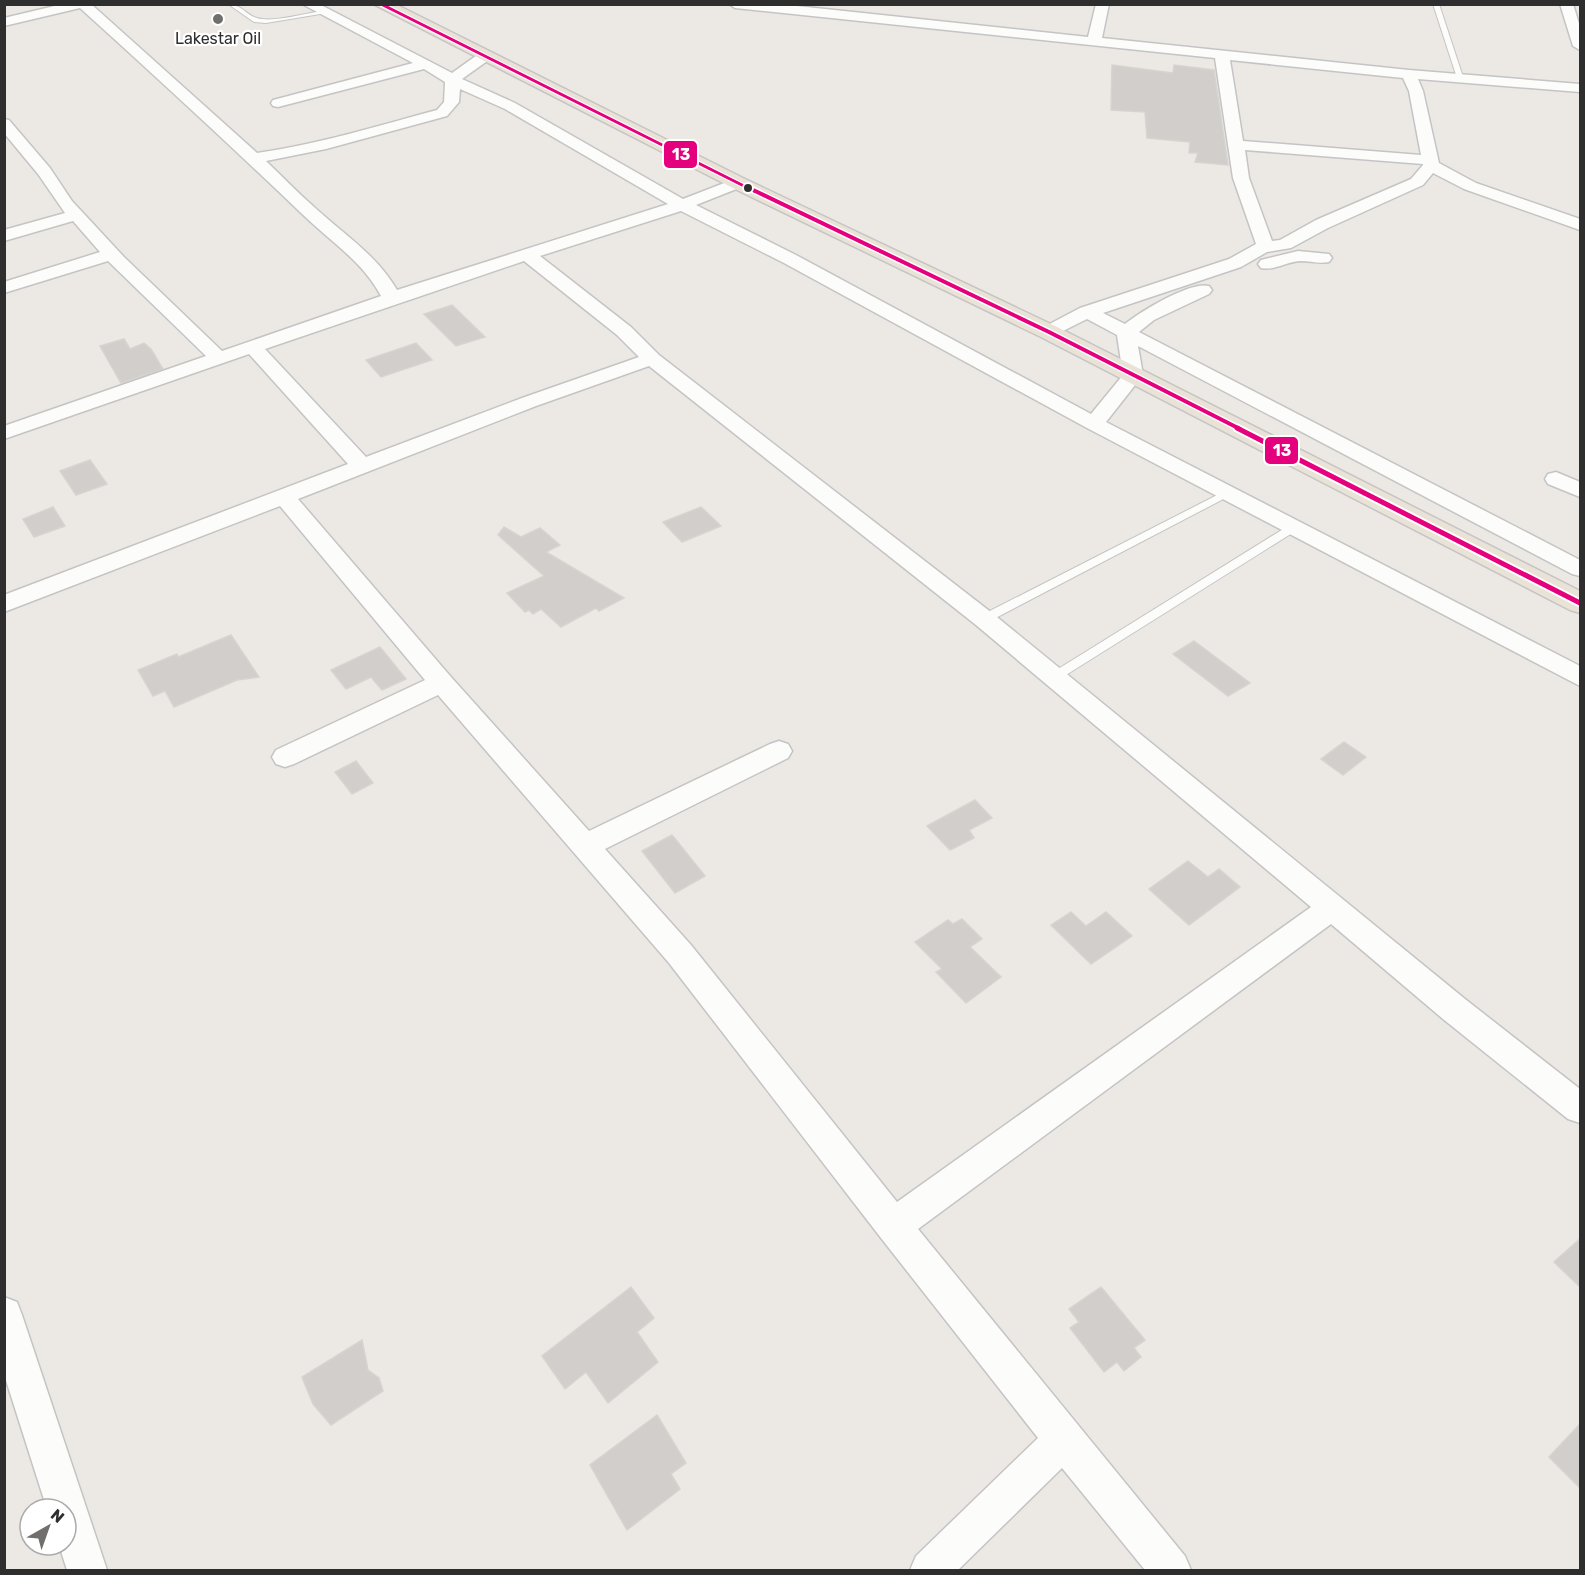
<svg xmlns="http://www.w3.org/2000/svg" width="1585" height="1575" viewBox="0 0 1585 1575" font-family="Rubik,sans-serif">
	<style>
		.building { fill: #d1cecb; stroke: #d7d4d0; stroke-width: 1.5 }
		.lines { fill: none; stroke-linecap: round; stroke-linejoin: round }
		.service-casing { stroke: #c5c4c5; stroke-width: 2 }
		.minor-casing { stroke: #c5c4c5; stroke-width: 3 }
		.trunk-casing { stroke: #c6c5c4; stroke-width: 3 }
		.service { fill: #fcfcfb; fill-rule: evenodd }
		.minor { fill: #fcfcfb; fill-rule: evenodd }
		.trunk { fill: #e9e2d6; fill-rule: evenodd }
		.bus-1-far2-casing { stroke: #fff; stroke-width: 5 }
		.bus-1-far1-casing { stroke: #fff; stroke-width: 7 }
		.bus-1-casing { stroke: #fff; stroke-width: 9 }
		.bus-1-far2 { stroke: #e5007d; stroke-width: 3 }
		.bus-1-far1 { stroke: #e5007d; stroke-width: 4 }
		.bus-1 { stroke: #e5007d; stroke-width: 5 }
		.poi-dot { fill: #706f6e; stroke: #fff; stroke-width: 2 }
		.bus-dot { fill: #2e2e2e; stroke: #fff; stroke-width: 2 }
		.labels { text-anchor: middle; stroke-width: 4.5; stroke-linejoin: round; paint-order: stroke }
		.far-poi-label { font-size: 16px; fill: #2e2e2e; stroke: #fff }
		.line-badge { stroke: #fff; stroke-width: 2 }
		.badge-label { font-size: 16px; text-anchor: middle; font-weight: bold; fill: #fff }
	</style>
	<rect width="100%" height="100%" fill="#ece8e4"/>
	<g class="building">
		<polygon points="1112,65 1173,73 1174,65 1214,70 1228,165 1195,162 1198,153 1189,153 1190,142 1147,138 1145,112 1111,110"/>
		<polygon points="452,305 485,337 456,346 424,314"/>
		<polygon points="124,339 130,349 144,343 151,349 163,369 121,383 100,346"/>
		<polygon points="416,343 432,360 381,377 366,360"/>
		<polygon points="90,460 107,484 76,495 60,471"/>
		<polygon points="53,507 65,526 34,537 23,519"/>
		<polygon points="701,507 721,526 682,542 663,522"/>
		<polygon points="504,527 521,537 540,528 560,545 546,552 624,598 599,611 596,608 561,627 541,609 533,614 529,610 525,612 507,593 544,576 498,535"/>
		<polygon points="231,635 259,677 237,680 174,707 165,691 153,696 138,670 177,654 178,657"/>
		<polygon points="1194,641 1250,683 1228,696 1173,654"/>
		<polygon points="380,647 406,679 382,690 371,677 346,689 331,670"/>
		<polygon points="1344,742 1366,757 1343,775 1321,759"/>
		<polygon points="356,761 373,783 352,794 335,772"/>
		<polygon points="975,800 992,818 969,830 974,838 950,850 927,826"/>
		<polygon points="672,835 705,876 675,893 642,851"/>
		<polygon points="1188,861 1208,877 1219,869 1240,887 1189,925 1149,889"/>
		<polygon points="1071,912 1086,926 1106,912 1132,936 1091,964 1051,925"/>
		<polygon points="962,919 982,939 970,947 1001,977 966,1003 936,972 942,969 915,942 948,920 953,924"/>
		<polygon points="1581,1238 1581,1288 1554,1262"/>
		<polygon points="631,1287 654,1318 637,1332 658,1362 608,1403 586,1372 565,1389 542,1356"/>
		<polygon points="1101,1287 1145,1340 1134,1348 1141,1357 1124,1371 1117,1362 1104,1372 1070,1328 1079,1322 1069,1309"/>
		<polygon points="362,1340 368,1370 379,1378 383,1391 331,1425 313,1404 302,1377"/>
		<polygon points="657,1415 686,1463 671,1474 680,1489 627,1530 590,1465"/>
		<polygon points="1581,1423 1581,1489 1549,1457"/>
	</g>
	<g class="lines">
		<g class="service-casing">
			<g id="service">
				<path d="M228,4C241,4 246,15 257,18C273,23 306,13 323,11L326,13L266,23L254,22Z"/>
				<polygon points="1433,4 1439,4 1464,80 1457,78"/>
				<polygon points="1229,489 1234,492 1233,494 988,622 984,623 978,619 980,616"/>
				<polygon points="1293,523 1297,524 1297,530 1058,680 1050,680 1048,677 1050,674"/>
			</g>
		</g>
		<g class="minor-casing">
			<g id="minor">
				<path d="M63,4H91L257,153C319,144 377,126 437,110L444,102L445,82L424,69L278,107L273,106L271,103L273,100L413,63L302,4H319L452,73L480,53H490L492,56L490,59L462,79L515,103L683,199L732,180H744L746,183L744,186L696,205L796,255L1091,414L1123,375L1117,335L1087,319L1049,338L1042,336L1040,332L1042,328L1080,308L1229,259L1256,244L1233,178L1215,58L735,8L729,4H778L1088,37L1096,4H1109L1102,38L1409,70L1580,84V92L1418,79L1423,91L1439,163L1476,183L1580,219V230L1464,189L1433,173L1423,185L1328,228L1291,248L1267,252L1241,267L1103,313L1125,324C1140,312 1190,281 1209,286L1212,290L1209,294L1154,320L1139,332L1580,560V576L1572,574L1138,346L1143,375L1106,422L1580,666V686L1087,428L784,263L681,211L540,256L631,327L659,355L992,613L1465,999L1580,1089V1123L1568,1119L1443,1019L1331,924L918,1229L1185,1556L1191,1570H1145L1062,1468L958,1570H910L916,1556L1038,1438L881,1238L669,963L438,695L294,764L285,767L276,764L272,757L276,750L425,680L280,506L4,612V595L348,464L249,354L4,439V426L206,356L108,261L4,293V282L100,252L73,221L4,241V230L65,213L38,174L4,133V119L9,120L50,168L72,201L124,257L222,351L381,296C362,260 327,239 299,211C227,142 154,75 80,8L4,26V18ZM1230,60L1403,78L1409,91L1421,155L1243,141ZM460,89L505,109L668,204L397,290C377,255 342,233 313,206C297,192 282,176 266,161L326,149L447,116L459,102ZM1245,150L1423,164V165L1411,179L1316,220L1280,240L1272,241L1249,178ZM524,261L617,335L639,357L522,398L366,457L265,349ZM649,366L976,625L1311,907L897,1202L691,945L605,849L788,758L792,751L788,744L779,741L770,744L589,831L451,677L298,499L536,406Z"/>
				<polygon points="1560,4 1573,4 1580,27 1580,50 1573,46"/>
				<path d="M1298,251L1329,254L1332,258L1329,262C1319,264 1310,261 1300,261C1286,262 1274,271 1261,268L1258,264L1261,260Z"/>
				<polygon points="1556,472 1580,482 1580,497 1548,484 1545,479 1548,474"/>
				<polygon points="4,1297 17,1302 22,1315 107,1570 67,1570 59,1545 66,1545 66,1509 47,1509 4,1374"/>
			</g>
		</g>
		<g class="trunk-casing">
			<polygon id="trunk" points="373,4 395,4 745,179 1057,327 1580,591 1580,613 1570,610 1041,337 731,187"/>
		</g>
		<use href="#service" class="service"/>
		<use href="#minor" class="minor"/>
		<use href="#trunk" class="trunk"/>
		<g class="bus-1-far2-casing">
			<polyline id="bus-1-far2" points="381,4 754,191"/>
		</g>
		<g class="bus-1-far1-casing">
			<polyline id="bus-1-far1" points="751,189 1049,332 1240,429"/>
		</g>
		<g class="bus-1-casing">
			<polyline id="bus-1" points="1237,428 1580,603"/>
		</g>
		<use href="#bus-1-far2" class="bus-1-far2"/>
		<use href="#bus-1-far1" class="bus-1-far1"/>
		<use href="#bus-1" class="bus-1"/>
	</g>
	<circle class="poi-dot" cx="218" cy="19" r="6"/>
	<circle class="bus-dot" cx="748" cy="188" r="5"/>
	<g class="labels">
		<g class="far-poi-label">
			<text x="218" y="44">Lakestar Oil</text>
		</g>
	</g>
	<g class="line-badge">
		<rect x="663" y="140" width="35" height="29" rx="6" fill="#e5007d"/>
		<rect x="1264" y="436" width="35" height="29" rx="6" fill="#e5007d"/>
	</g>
	<g class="badge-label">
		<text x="681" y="160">13</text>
		<text x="1282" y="456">13</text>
	</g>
	<rect width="1585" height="1575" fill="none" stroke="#2e2e2e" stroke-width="12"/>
	<g transform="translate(48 1527) rotate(40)"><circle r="28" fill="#ffffff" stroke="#ababab" stroke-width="1.5"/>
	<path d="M0-4.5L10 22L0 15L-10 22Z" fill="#706f6e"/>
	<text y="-9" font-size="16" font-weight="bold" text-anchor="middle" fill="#2e2e2e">N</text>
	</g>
</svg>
